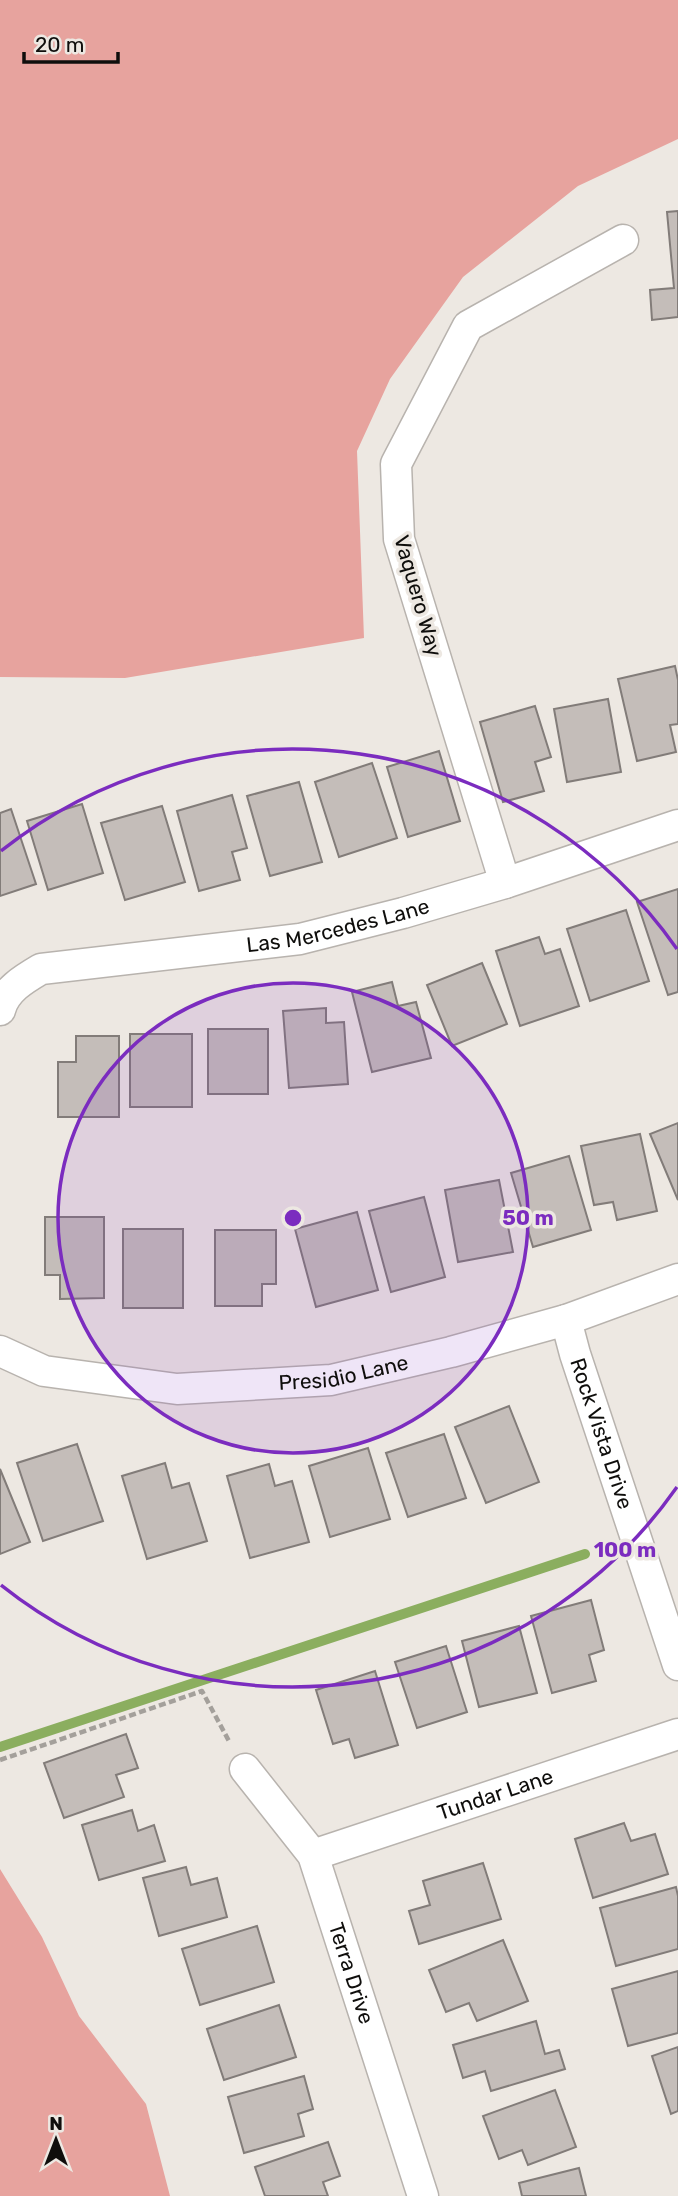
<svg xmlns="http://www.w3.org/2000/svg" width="678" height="2196" viewBox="0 0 678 2196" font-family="Rubik,sans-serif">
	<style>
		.green { fill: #e7a39e }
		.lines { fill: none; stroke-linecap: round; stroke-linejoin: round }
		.stream { stroke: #8bae5f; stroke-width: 10 }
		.building { fill: #c4bdb9; stroke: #827c79; stroke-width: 2 }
		.street-casing { stroke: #b8b3ae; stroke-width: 33 }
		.path { stroke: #a4a09b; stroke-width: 4.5; stroke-dasharray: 7 3.5; stroke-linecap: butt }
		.street { stroke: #fff; stroke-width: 30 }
		.ring { fill: none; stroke: #7b2cbf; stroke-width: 3.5 }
		.labels { text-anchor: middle; stroke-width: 7; stroke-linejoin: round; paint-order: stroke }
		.street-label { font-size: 21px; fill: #0f0e0c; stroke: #ede8e2 }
		.centre { fill: #7b2cbf; stroke: #ede8e2; stroke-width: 3.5 }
		.ring-label { font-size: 21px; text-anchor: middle; font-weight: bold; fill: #7b2cbf; stroke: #ede8e2; stroke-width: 7; stroke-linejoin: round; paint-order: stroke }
	</style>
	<rect width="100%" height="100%" fill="#ede8e2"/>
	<g class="green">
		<polygon points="0,0 678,0 678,139 578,186 463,277 390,379 357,451 364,638 125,678 0,677"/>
		<polygon points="0,1869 42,1937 79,2016 146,2104 170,2196 0,2196"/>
	</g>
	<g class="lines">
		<polyline class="stream" points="0,1747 585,1554"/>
	</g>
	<g class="building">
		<polygon points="678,211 678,317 652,320 650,290 674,288 667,212"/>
		<polygon points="675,666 678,680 678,724 670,725 676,752 637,761 618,679"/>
		<polygon points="608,699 621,772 567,782 554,709"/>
		<polygon points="535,706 551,757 535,762 544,791 503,802 480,722"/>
		<polygon points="439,751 460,821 408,837 387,767"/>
		<polygon points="372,763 397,838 339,857 315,782"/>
		<polygon points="299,782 322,862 270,876 247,796"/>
		<polygon points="232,795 247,848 232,852 240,880 199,891 177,811"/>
		<polygon points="82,804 103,873 48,890 27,821"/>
		<polygon points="162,806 185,882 125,900 101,823"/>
		<polygon points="11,809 36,884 0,896 0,813"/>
		<polygon points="678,889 678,992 668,995 637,902"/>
		<polygon points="626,910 649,981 590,1001 567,929"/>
		<polygon points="539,937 545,954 560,949 579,1006 520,1026 496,951"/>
		<polygon points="482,963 507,1024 452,1046 427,985"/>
		<polygon points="392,982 398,1006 416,1002 431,1058 372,1072 352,992"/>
		<polygon points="326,1008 326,1023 344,1022 348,1084 289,1088 283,1011"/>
		<rect x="208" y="1029" width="60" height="65"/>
		<rect x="130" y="1034" width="62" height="73"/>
		<polygon points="76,1036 119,1036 119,1117 58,1117 58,1062 76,1062"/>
		<polygon points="678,1123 678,1200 650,1134"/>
		<polygon points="640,1134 657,1211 617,1220 613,1202 594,1205 581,1146"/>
		<polygon points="569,1156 591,1230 533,1247 511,1173"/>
		<polygon points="499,1180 513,1252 458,1262 445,1190"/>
		<polygon points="424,1197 445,1277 391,1292 369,1211"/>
		<polygon points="357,1212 378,1290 316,1307 295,1229"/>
		<polygon points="45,1217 104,1217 104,1298 60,1299 60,1275 45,1275"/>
		<rect x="123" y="1229" width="60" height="79"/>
		<polygon points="215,1230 276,1230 276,1284 262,1284 262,1306 215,1306"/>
		<polygon points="509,1406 539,1482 486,1503 455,1427"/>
		<polygon points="444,1434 466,1498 408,1517 386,1453"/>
		<polygon points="77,1444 103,1521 43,1541 17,1463"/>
		<polygon points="368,1448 390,1519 330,1537 309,1466"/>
		<polygon points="165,1463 172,1488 189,1483 207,1541 147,1559 122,1476"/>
		<polygon points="269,1464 275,1486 292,1481 309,1542 250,1558 227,1476"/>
		<polygon points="0,1469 30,1542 0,1554"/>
		<polygon points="591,1600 604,1650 589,1655 596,1681 552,1693 531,1616"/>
		<polygon points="519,1626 537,1693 479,1707 462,1641"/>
		<polygon points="446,1646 467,1712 417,1728 395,1662"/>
		<polygon points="375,1671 398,1745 355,1758 349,1739 333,1744 316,1690"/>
		<polygon points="126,1734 138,1768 116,1775 124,1797 64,1818 44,1763"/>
		<polygon points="132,1810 138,1831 154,1825 165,1861 99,1880 82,1825"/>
		<polygon points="624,1823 631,1841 655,1834 668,1874 593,1898 575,1839"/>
		<polygon points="483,1863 501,1919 419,1944 409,1911 430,1905 423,1881"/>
		<polygon points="186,1867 191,1885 217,1878 227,1917 159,1936 143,1878"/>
		<polygon points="676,1887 678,1896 678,1949 616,1966 600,1908"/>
		<polygon points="257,1926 274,1982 200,2005 182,1949"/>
		<polygon points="503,1940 528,2001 477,2021 469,2003 446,2012 429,1970"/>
		<polygon points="678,1971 678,2033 628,2046 612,1989"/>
		<polygon points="279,2005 296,2057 224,2080 207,2029"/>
		<polygon points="536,2021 545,2054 559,2050 565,2069 491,2091 485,2071 463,2078 453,2045"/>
		<polygon points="678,2047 678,2111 671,2114 652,2056"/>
		<polygon points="304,2076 313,2109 298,2114 304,2136 244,2153 228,2097"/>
		<polygon points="555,2090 576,2147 528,2165 522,2150 499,2159 483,2116"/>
		<polygon points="328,2142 340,2176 323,2182 328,2196 265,2196 255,2167"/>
		<polygon points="579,2168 586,2196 522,2196 519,2183"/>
	</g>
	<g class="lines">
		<g class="street-casing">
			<g id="street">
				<polyline points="505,883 399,539 396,464 468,326 623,240"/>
				<path id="s1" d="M0,1010C5,990 24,979 41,969L300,939L403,913L505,883L678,825"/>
				<path id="s2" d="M566,1320L575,1354L678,1665"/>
				<path id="s3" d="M0,1351L44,1371L177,1389L331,1380L451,1352L566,1320L678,1279"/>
				<path id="s4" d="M245,1769L313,1855L423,2196"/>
				<path id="s5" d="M313,1855L678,1734"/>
			</g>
		</g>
		<polyline class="path" points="0,1760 202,1691 230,1743"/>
		<use href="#street" class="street"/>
	</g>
	<circle cx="293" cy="1218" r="235" fill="#7b2cbf" fill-opacity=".12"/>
	<g class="ring">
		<circle cx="293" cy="1218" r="235"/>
		<path d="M677 1487A469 469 0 0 1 1 1585M1 851A469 469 0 0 1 677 949"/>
	</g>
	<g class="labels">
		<g class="street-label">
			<text transform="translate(418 596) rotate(74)" y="7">Vaquero Way</text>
			<text dy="7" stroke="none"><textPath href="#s1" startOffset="360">Las Mercedes Lane</textPath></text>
			<text dy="7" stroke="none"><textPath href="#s3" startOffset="350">Presidio Lane</textPath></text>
			<text dy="7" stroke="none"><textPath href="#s2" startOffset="119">Rock Vista Drive</textPath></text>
			<text dy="7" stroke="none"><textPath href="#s5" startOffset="192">Tundar Lane</textPath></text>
			<text dy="7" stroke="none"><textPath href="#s4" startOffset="234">Terra Drive</textPath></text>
		</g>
	</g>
	<circle cx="293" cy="1218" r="10" class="centre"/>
	<g class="ring-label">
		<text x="528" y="1225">50 m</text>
		<text x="625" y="1557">100 m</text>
	</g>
	<g transform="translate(56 2140)" stroke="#ede8e2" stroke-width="5" paint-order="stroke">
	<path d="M0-5L12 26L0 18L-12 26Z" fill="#0f0e0c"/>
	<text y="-10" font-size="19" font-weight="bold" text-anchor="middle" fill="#0f0e0c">N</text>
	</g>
	<path d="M24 52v10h94v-10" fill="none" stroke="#0f0e0c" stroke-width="3.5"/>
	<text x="35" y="52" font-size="21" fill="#0f0e0c" stroke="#ede8e2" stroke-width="5" paint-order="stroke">20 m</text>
</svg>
